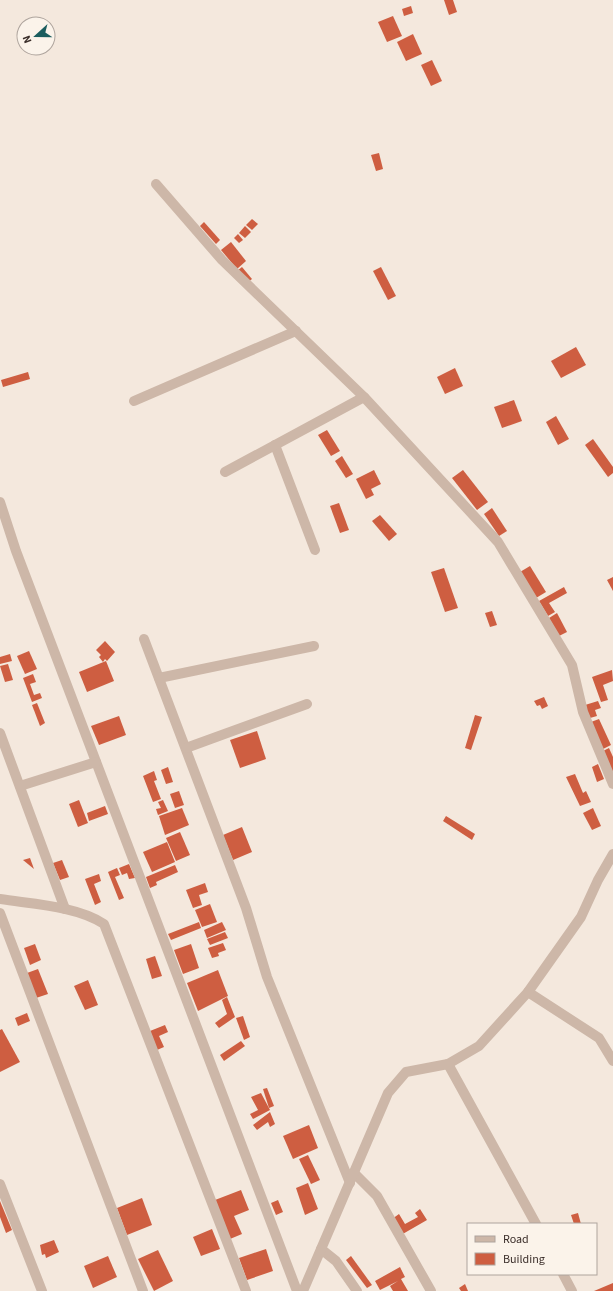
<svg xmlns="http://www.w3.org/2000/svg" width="613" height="1291" viewBox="0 0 613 1291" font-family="'Source Sans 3',sans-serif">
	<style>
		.building { fill: #ce5e41 }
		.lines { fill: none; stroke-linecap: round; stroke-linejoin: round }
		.minor { stroke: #cdb7a8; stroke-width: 10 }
	</style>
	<rect width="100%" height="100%" fill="#f4e8dd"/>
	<g class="building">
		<polygon points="444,0 453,0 457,12 449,15"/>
		<polygon points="411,6 413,13 404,16 402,9"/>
		<polygon points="393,16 402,36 387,42 378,22"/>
		<polygon points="413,34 422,54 406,61 397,42"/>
		<polygon points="432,60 442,81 431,86 421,65"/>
		<polygon points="379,153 383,169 376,171 371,155"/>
		<polygon points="252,219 258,224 252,230 246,225"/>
		<polygon points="204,222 220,240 216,244 200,226"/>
		<polygon points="245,226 251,232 245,238 239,233"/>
		<polygon points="238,234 243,240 239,243 234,238"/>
		<polygon points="231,242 246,261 237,269 221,250"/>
		<polygon points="242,267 252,279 247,283 237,271"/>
		<polygon points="381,267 396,296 388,300 373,271"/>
		<polygon points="576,347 586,365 561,378 551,361"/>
		<polygon points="455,368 463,386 445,394 437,377"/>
		<polygon points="28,372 30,379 3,387 1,380"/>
		<polygon points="514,400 522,421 502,428 494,407"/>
		<polygon points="556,416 569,439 558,445 546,422"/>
		<polygon points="327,430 340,451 331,456 318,435"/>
		<polygon points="593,439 613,467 613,473 608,477 585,445"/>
		<polygon points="342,456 353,474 346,478 335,461"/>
		<polygon points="374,470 381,484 371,489 374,495 366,499 356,479"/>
		<polygon points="463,470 488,502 477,510 452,478"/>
		<polygon points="339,503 349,530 340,533 330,506"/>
		<polygon points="492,508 507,531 499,536 484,514"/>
		<polygon points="380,515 397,534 389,541 372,521"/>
		<polygon points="530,566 546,592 536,598 520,572"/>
		<polygon points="444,568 458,608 445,612 431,572"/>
		<polygon points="613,577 613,591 607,580"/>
		<polygon points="564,587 567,593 549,603 555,612 548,616 539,601"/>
		<polygon points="492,611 497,625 490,627 485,613"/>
		<polygon points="557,613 567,632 559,636 549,618"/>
		<polygon points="105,641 115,652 107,661 105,659 103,662 99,657 101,655 96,650"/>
		<polygon points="29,651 37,669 25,674 17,656"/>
		<polygon points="10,654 12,661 0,664 0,657"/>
		<polygon points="106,661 114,681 87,692 79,672"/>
		<polygon points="8,664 13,680 5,682 0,666"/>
		<polygon points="612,670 613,681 603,685 608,700 601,702 592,677"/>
		<polygon points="33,674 36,682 30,684 34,695 40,693 42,698 32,702 23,678"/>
		<polygon points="544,697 548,706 542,709 540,705 537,706 534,701"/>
		<polygon points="598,701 601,708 595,710 597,716 590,718 585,705"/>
		<polygon points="37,703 45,723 40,726 32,705"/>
		<polygon points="475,715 482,717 471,750 465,748"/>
		<polygon points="119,716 126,735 99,745 91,726"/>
		<polygon points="599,719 611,745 603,749 591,722"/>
		<polygon points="257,731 266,759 240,768 230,740"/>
		<polygon points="609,748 613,757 613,776 603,751"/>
		<polygon points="598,764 604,779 597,782 592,767"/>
		<polygon points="168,767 173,782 166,784 161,770"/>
		<polygon points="154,771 157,780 154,781 161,799 153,802 143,776"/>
		<polygon points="575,774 583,793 586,791 591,802 580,806 566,777"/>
		<polygon points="179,791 184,805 175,808 170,794"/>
		<polygon points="79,800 88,823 78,827 69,804"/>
		<polygon points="163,800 168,811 158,815 156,809 161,808 158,802"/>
		<polygon points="105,806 108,814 89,821 87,813"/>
		<polygon points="182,808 189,825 165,835 159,816"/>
		<polygon points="593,808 601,826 592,830 583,813"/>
		<polygon points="446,816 475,834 472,840 443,821"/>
		<polygon points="242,827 252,852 233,860 223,835"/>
		<polygon points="180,832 190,855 176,861 166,838"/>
		<polygon points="167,842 175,862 152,872 143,852"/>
		<polygon points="30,858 34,869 23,860"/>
		<polygon points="62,860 69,877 60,880 53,863"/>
		<polygon points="129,864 135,878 129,879 127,873 122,875 119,868"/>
		<polygon points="175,865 178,872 156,882 157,885 150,888 146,877"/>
		<polygon points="117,868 120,875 115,877 124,898 119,900 108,872"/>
		<polygon points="99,874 101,881 94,884 101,902 95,905 85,879"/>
		<polygon points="205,883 208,892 199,895 202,905 193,908 186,890"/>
		<polygon points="210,904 217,922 202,927 195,910"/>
		<polygon points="199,922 201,928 171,940 168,934"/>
		<polygon points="222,922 226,930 207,938 204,930"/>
		<polygon points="225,932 228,938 210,945 207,939"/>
		<polygon points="223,943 226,950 218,953 219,956 212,958 208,948"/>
		<polygon points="35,944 41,960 30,965 24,948"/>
		<polygon points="191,944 199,968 183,974 174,950"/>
		<polygon points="155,956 162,976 152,979 146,959"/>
		<polygon points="38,969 48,994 36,998 27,973"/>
		<polygon points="218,970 228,996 198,1011 187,983"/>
		<polygon points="88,980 98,1005 85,1010 74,986"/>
		<polygon points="227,997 235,1017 219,1028 215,1023 227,1014 222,1000"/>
		<polygon points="27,1013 30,1021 18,1026 15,1018"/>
		<polygon points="243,1016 250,1037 244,1040 236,1018"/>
		<polygon points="165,1025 168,1032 159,1036 164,1047 157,1050 150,1031"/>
		<polygon points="2,1029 20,1062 0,1072 0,1030"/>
		<polygon points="241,1041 245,1046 224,1061 220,1055"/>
		<polygon points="267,1088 274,1106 269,1108 263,1089"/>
		<polygon points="261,1093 270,1110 253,1119 250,1114 258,1110 251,1097"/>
		<polygon points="270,1112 275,1124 270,1127 268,1122 257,1130 253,1125"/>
		<polygon points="309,1125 318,1148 293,1159 283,1136"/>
		<polygon points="308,1155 320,1180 311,1184 299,1159"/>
		<polygon points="308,1183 318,1209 305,1215 296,1188"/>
		<polygon points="241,1190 249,1210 234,1216 242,1234 230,1239 215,1200"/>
		<polygon points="142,1198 152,1225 127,1235 117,1208"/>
		<polygon points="278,1200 283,1212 276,1215 271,1203"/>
		<polygon points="0,1201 12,1230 6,1233 0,1217"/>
		<polygon points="420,1209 427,1220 401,1235 392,1219 399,1214 405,1224 418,1217 415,1213"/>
		<polygon points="578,1213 581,1224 574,1224 571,1215"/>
		<polygon points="212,1229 220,1249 201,1256 193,1237"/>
		<polygon points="54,1240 59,1252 46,1258 45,1254 42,1255 40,1245"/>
		<polygon points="266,1249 273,1271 247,1280 239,1258"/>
		<polygon points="158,1250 173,1281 154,1291 138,1259"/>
		<polygon points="108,1256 117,1277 93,1288 84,1266"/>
		<polygon points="351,1256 372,1285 367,1288 346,1260"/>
		<polygon points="400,1267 405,1277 401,1279 408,1291 393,1291 390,1286 398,1281 380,1290 375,1281"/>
		<polygon points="613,1283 613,1291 594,1291"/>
		<polygon points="465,1284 468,1291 461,1291 459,1288"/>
	</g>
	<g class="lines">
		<g class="minor">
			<polyline points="156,184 222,260 364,397 498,542 572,665 583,712 613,784"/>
			<polyline points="134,401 296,331"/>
			<polyline points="275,445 315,550"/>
			<polyline points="225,472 364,397"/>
			<polyline points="0,502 16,551 297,1291"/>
			<polyline points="144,639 246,908 267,977 350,1183"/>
			<polyline points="159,678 314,646"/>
			<polyline points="0,733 65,909"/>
			<polyline points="186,748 307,704"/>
			<polyline points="20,786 96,762"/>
			<path d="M0,899C31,904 78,906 104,924L246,1291"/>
			<polyline points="0,913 143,1291"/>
			<polyline points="528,992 599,1038 613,1061"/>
			<polyline points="448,1064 536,1224"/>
			<polyline points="354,1173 377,1196 431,1291"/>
			<polyline points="0,1184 42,1291"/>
			<polyline points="321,1249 336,1261 357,1291"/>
			<polyline points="563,1274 572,1291"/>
			<polyline points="303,1291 388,1093 406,1072 448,1064 479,1046 528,992 581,917 598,880 613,854"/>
		</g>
	</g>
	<rect x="467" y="1223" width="130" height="52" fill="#fbf3ea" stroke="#aea49d"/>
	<rect x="475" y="1236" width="20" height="6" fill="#cdb7a8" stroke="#aea49d"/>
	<text x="503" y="1243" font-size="12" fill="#3a2d29">Road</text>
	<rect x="475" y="1253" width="20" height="12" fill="#ce5e41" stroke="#aea49d"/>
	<text x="503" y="1263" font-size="12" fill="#3a2d29">Building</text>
	<g transform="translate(36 36) rotate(249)"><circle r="19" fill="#fbf3ea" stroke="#aea49d"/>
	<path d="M0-3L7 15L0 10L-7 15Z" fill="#1b5d5e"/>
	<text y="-6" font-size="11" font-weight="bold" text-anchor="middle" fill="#3a2d29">N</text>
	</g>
</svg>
